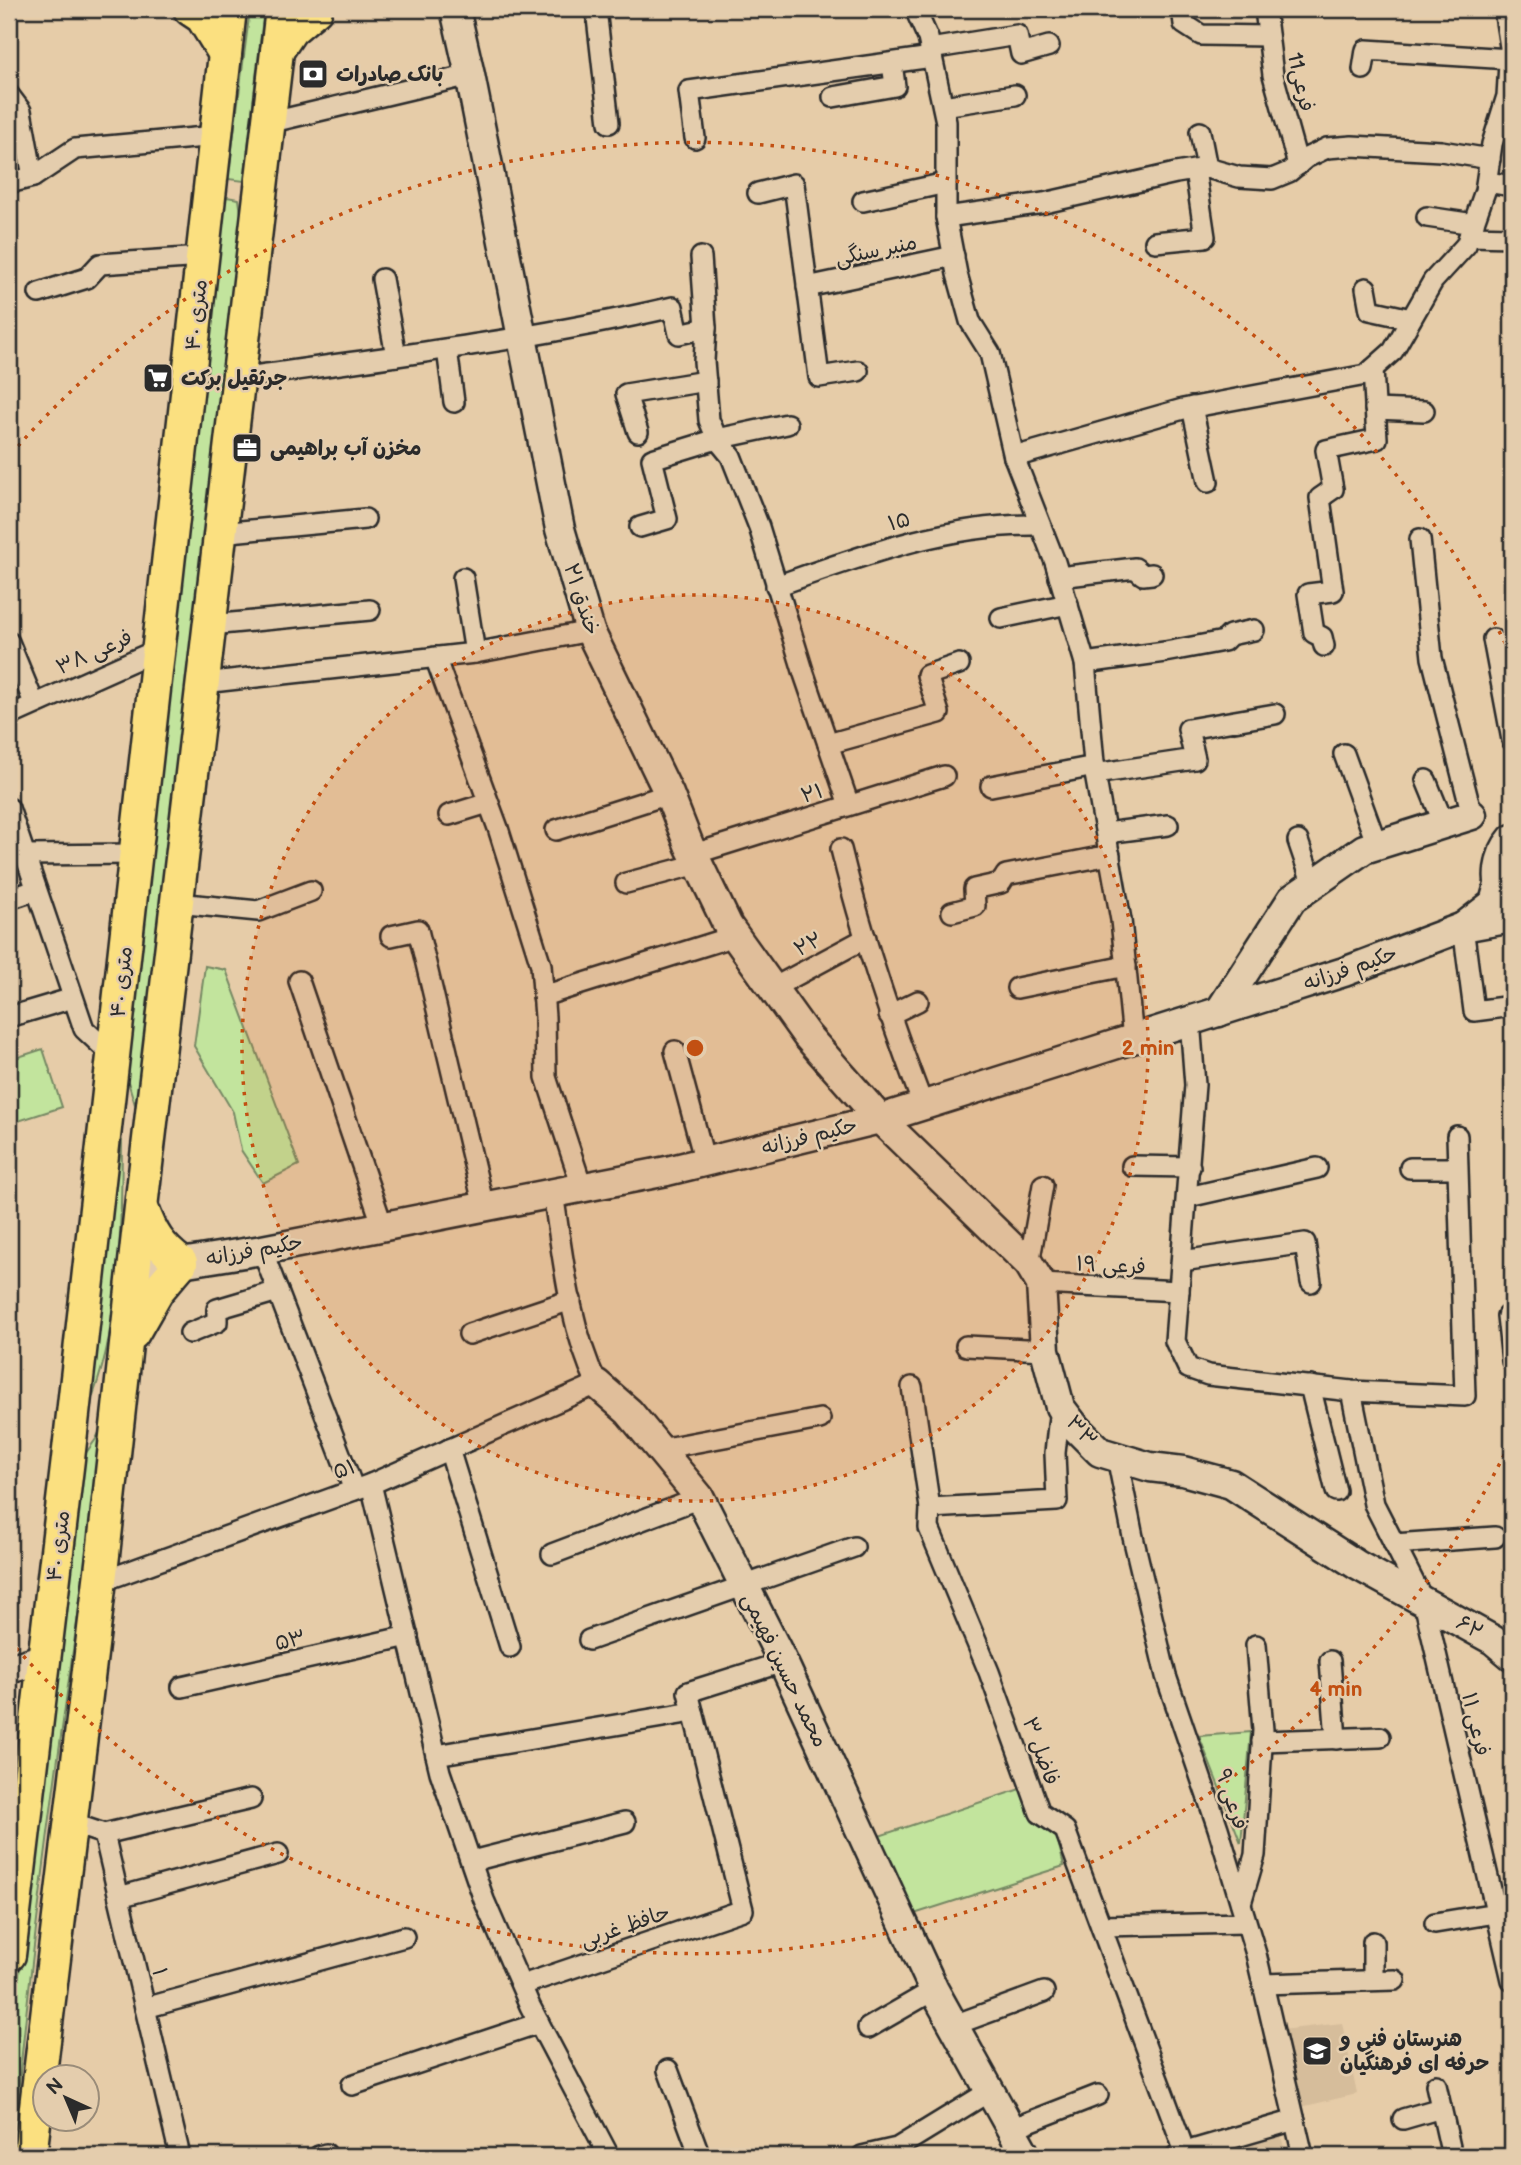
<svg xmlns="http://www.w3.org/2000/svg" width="1521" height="2165" viewBox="0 0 1521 2165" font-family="'Balsamiq Sans','Playpen Sans Arabic',sans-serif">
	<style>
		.built { fill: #d6bd9b }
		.green { fill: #c2e49d; stroke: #768864; stroke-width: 2 }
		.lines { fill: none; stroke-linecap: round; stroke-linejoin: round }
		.street-casing { stroke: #2b2b2b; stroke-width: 24 }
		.secondary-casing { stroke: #2b2b2b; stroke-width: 33 }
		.primary-casing { stroke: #2b2b2b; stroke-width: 37 }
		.street { stroke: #e4cdad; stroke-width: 19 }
		.secondary { stroke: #e4cdad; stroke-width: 28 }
		.primary { stroke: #fbe080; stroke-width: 32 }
		.ring { fill: none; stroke: #c25012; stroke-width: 3.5; stroke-dasharray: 3.5 7 }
		.labels { text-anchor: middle; stroke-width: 5; stroke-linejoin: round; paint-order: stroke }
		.poi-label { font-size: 21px; font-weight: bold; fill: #2b2b2b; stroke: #e4cdad; text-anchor: start }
		.street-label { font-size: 21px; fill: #2b2b2b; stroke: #e4cdad }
		.centre { fill: #c25012; stroke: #e4cdad; stroke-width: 3.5 }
		.ring-label { font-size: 21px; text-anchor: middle; font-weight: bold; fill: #c25012; stroke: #e4cdad; stroke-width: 5; stroke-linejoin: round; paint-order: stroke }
	</style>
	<rect width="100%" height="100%" fill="#e6cca8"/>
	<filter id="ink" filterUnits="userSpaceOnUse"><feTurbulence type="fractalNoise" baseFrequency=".0143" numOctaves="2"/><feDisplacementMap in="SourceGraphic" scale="14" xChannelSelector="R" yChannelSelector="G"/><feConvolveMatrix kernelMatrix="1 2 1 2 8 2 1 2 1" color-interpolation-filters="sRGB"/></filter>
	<g filter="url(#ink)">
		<g class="built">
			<polygon points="1342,2023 1357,2094 1301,2107 1281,2030"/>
			<polygon points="1281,2136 1286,2156 1204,2156"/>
		</g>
		<g class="green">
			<polygon points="250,9 264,9 244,181 228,179"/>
			<polygon points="221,196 239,199 241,214 157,939 141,1124 125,1072"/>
			<polygon points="205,966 226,970 299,1165 263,1183 241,1150 233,1112 194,1046"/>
			<polygon points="43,1049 62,1107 9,1124 9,1060"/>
			<path d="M114,1132L122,1141C121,1227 122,1328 88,1408Z"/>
			<path d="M107,1416C71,1662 34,1909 12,2156H9V2055L83,1457L96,1439Z"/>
			<polygon points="1251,1732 1241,1843 1199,1736"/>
			<polygon points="1020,1789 1032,1821 1057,1837 1064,1866 914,1914 876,1837"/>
		</g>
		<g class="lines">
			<g class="street-casing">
				<g id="street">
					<polyline points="596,9 609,123"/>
					<polyline points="915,9 928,38 946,122 946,217 957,274 970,321 990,353 1014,457 1055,562 1085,663 1095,774 1121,920 1133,1039"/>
					<polyline points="1182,9 1184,24 1201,35 1268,36"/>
					<polyline points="1265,9 1273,75 1298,165"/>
					<polyline points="930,49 1017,35 1021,54 1049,46"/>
					<polyline points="1363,69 1366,50 1510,59"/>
					<polyline points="9,95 21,111 33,177"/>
					<polyline points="833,97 895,86 892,63"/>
					<polyline points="943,106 1015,95"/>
					<polyline points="268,123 470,75"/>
					<polyline points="1200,132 1207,168"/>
					<polyline points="695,138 689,91 932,57"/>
					<polyline points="1487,182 1512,186"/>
					<polyline points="9,183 33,177 75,149 216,136"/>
					<polyline points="758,193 794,184 819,377 858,371"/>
					<polyline points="863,201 946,183"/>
					<polyline points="946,217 1044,203 1176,173 1207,168 1239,177 1272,179 1289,172 1306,158 1327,148 1352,146 1441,151 1490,159"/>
					<polyline points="1427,217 1474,224"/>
					<polyline points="1469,236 1512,237"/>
					<polyline points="1155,242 1205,237 1195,170"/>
					<polyline points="701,257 706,328 704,361 709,420 717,439 731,456 759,527 804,674 849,805"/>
					<polyline points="382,279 396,356"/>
					<polyline points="807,287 954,256"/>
					<polyline points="1366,288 1370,310 1411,319"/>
					<polyline points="39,293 87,278 100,264 202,257"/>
					<polyline points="447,349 454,402"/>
					<path d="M238,378C384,358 530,340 673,307L679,334L706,328"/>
					<polyline points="1192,407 1208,482"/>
					<polyline points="1375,409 1424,411"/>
					<polyline points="638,432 626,394 706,381"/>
					<polyline points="1014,457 1183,409 1366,375 1393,351 1433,281 1466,245 1485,191 1492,144 1507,96 1510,47 1504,9"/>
					<polyline points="640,527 667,519 652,459 717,439 787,424"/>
					<polyline points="220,533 365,519"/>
					<polyline points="1420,539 1432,658 1472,815"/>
					<polyline points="1059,577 1135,568 1143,575 1152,574"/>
					<polyline points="463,578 475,653"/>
					<path d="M776,586C861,556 948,523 1040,525"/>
					<polyline points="1001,618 1068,604"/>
					<polyline points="210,625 370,610"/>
					<polyline points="1493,639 1512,740"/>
					<polyline points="9,642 34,703"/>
					<polyline points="1324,646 1322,637 1314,633 1308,594 1333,591 1320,498 1333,489 1326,450 1377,439 1373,369"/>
					<polyline points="435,657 498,828 541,965 545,1017 546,1077 582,1187"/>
					<polyline points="1085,663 1165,652 1224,641 1230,635 1254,630"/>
					<polyline points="203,683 475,653 590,631"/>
					<polyline points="9,716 159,649"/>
					<polyline points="828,744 939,713 927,675 959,664"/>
					<polyline points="1344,754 1377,845"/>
					<polyline points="1095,774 1195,759 1188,729 1275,714"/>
					<polyline points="1426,780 1444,824"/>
					<polyline points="991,786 1095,766"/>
					<polyline points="9,808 84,1029 113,1056"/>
					<polyline points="449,815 488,803"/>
					<polyline points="556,830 669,794"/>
					<polyline points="1106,833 1168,825"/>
					<polyline points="1298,841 1313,885"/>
					<path d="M841,849C862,936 891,1021 923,1105"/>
					<polyline points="694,854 944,776"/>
					<polyline points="25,855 136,854"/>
					<polyline points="626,883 698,864"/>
					<polyline points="9,899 36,890"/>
					<polyline points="177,903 258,911 311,891"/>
					<polyline points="952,912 975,906 974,889 1001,883 1006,875 1110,855"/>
					<polyline points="1463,927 1474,1011 1512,1006"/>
					<polyline points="391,936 418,930 484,1207"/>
					<polyline points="299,981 383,1227"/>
					<polyline points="1017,988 1126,966"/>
					<polyline points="771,989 866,938"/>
					<polyline points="543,996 735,936"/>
					<polyline points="889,1015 918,1001"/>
					<polyline points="9,1017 73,998"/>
					<polyline points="1190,1020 1195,1085 1175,1341 1188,1368 1208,1375 1351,1391 1465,1396 1457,1136"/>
					<polyline points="675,1051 705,1162"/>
					<polyline points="1132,1166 1190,1167"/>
					<polyline points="1410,1168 1457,1168"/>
					<polyline points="1188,1197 1317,1168"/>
					<polyline points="262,1250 354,1490"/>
					<polyline points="1182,1261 1305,1243 1311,1282"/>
					<polyline points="1029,1264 1043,1185"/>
					<polyline points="1041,1284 1179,1291"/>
					<polyline points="1512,1316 1507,1316 1512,1361"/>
					<polyline points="190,1333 217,1322 217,1309 278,1291"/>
					<polyline points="469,1334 571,1300"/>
					<polyline points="966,1346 1045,1350"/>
					<polyline points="1310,1386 1336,1491"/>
					<polyline points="912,1387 930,1508 929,1528 989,1672 1040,1813 1065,1830 1185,2152"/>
					<polyline points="1351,1391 1374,1504 1424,1602 1512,1980"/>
					<polyline points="449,1449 510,1647"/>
					<polyline points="660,1449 820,1419"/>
					<polyline points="1117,1457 1133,1537 1166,1676 1218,1828 1256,1954 1303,2156"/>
					<polyline points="371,1484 440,1772 484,1900 530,2006 609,2156"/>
					<polyline points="930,1508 1057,1501 1055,1453 1060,1407"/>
					<polyline points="1394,1544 1495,1537"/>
					<polyline points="552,1554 700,1498"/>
					<path d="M100,1582L371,1484L597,1384C569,1325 563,1257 553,1193"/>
					<polyline points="589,1640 854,1547"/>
					<polyline points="1330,1661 1336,1739"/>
					<polyline points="182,1687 408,1636"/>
					<polyline points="1262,1741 1380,1737"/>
					<polyline points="436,1755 693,1712"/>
					<polyline points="71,1823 104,1834 180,2156"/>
					<polyline points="104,1834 251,1799"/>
					<polyline points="472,1861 625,1822"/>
					<polyline points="119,1897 278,1854"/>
					<polyline points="1241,1903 1255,1855 1263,1730 1256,1645"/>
					<polyline points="1435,1923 1496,1913"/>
					<polyline points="1101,1926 1246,1923"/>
					<polyline points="1373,1942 1373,1980"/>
					<polyline points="1263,1984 1395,1980"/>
					<polyline points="522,1985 743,1910 688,1692 783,1662"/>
					<polyline points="145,2008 404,1937"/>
					<polyline points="954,2025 1044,1992"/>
					<polyline points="868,2028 934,1990"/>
					<polyline points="668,2070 700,2156"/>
					<polyline points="352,2085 539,2023"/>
					<polyline points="1436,2085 1452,2156"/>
					<polyline points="1403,2119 1441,2108"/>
					<polyline points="1011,2129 1098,2095"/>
					<polyline points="319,2156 326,2154"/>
					<polyline points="862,2156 897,2148 990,2091"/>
					<polyline points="1176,2156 1185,2152 1295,2120"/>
				</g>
			</g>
			<g class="secondary-casing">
				<g id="secondary">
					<polyline points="455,9 470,75 560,529 590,631 669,794 689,845 728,926 807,1036 880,1119 1029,1264 1041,1284 1045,1350 1060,1407 1076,1428 1100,1452 1150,1467 1183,1471 1231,1484 1357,1565 1493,1640 1512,1656"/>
					<polyline points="1499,885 1494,903 1463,927 1512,918"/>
					<path d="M1505,901C1494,881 1498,855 1512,839"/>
					<polyline points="1219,1012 1292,899 1364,849 1472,815"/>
					<polyline points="135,1267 181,1263 262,1250 667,1171 880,1119 1344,972 1463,927"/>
					<polyline points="597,1384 629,1412 700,1498 783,1662 934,1990 1026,2156"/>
					<polyline points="9,1669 45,1658"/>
				</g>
			</g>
			<g class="primary-casing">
				<g id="primary">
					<polyline points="190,9 202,17 225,54"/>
					<polyline points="277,51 291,30 316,9"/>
					<path d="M133,1333L157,1291L181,1263C159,1246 152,1235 142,1208"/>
					<polyline points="9,1955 68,1459 230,9"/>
					<polyline points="30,2156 103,1555 141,1207 282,9"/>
				</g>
			</g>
			<use href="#street" class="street"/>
			<use href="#secondary" class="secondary"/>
			<use href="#primary" class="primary"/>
		</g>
	</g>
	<circle cx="695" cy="1048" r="453" fill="#c25012" fill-opacity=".12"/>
	<g class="ring">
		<circle cx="695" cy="1048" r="453"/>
		<path d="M1509 1445A906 906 0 0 1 11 1642M11 454A906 906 0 0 1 1509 651"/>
	</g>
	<defs>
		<g id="bank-square" transform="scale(1.575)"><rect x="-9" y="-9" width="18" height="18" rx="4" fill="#2b2b2b" stroke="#e4cdad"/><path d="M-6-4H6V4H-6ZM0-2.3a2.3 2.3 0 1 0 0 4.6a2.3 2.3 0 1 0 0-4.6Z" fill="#fff"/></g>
		<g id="supermarket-square" transform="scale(1.575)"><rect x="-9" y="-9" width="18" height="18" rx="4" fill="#2b2b2b" stroke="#e4cdad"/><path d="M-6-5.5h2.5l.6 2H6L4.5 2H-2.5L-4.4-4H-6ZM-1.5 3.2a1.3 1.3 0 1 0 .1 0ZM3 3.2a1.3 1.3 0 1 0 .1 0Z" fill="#fff"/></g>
		<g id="office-square" transform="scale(1.575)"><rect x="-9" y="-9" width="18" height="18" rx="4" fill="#2b2b2b" stroke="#e4cdad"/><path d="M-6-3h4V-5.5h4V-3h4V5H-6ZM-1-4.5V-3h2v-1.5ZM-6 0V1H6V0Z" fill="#fff"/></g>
		<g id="school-square" transform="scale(1.575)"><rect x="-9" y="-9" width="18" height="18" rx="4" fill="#2b2b2b" stroke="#e4cdad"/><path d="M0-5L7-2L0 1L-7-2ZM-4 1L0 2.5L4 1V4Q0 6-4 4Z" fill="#fff"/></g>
	</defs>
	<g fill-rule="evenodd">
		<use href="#bank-square" x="313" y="74"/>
		<use href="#supermarket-square" x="158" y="378"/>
		<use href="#office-square" x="247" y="448"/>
		<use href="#school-square" x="1317" y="2051"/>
	</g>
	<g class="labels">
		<g class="poi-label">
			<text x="336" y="81">بانک صادرات</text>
			<text x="181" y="385">جرثقیل برکت</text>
			<text x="270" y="455">مخزن آب براهیمی</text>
			<text x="1340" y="2046">هنرستان فنی و<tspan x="1340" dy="24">حرفه ای فرهنگیان</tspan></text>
		</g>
		<g class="street-label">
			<text transform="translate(1301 82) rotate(77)" y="7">فرعی11</text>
			<text transform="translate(876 250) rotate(-12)" y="7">منبر سنگی</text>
			<text transform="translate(196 315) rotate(-84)" y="7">۴۰ متری</text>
			<text transform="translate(899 521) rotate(-16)" y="7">۱۵</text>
			<text transform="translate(582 599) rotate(72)" y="7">۲۱ خندق</text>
			<text transform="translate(94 652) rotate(-24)" y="7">فرعی ۳۸</text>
			<text transform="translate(812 793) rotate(-17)" y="7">۲۱</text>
			<text transform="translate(808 944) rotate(-28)" y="7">۲۲</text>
			<text transform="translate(1350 968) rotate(-19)" y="7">حکیم فرزانه</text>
			<text transform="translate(121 982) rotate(-84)" y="7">۴۰ متری</text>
			<text transform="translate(809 1136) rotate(-14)" y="7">حکیم فرزانه</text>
			<text transform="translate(254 1250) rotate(-10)" y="7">حکیم فرزانه</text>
			<text transform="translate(1111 1265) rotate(3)" y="7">فرعی ۱۹</text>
			<text transform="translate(1082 1431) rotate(48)" y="7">۳۳</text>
			<text transform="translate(344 1469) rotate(-20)" y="7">۵۱</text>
			<text transform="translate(58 1546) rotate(-83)" y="7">۴۰ متری</text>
			<text transform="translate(1470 1627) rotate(29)" y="7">۶۲</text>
			<text transform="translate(290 1640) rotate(-13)" y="7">۵۳</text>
			<text transform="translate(785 1670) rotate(64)" y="7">محمد حسین فهیمی</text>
			<text transform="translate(1476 1724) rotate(77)" y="7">فرعی ۱۱</text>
			<text transform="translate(1041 1751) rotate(70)" y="7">فاضل ۳</text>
			<text transform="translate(1232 1799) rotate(72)" y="7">فرعی ۹</text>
			<text transform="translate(625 1926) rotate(-19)" y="7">حافظ غربی</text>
			<text transform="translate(160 1972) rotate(77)" y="7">۱</text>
		</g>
	</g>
	<circle cx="695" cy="1048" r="10" class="centre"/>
	<g class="ring-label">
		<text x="1148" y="1055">2 min</text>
		<text x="1336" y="1696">4 min</text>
	</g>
	<rect width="1521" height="2165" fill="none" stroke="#e4cdad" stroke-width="35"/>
	<rect x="18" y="18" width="1486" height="2130" fill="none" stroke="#2b2b2b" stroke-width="2.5" filter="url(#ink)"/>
	<g transform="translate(66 2098) rotate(316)"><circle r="33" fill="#e4cdad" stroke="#9a8c79" stroke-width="2"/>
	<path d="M0-5L12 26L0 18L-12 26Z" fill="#2b2b2b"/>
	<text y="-10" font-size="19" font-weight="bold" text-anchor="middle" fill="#2b2b2b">N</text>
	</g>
</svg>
